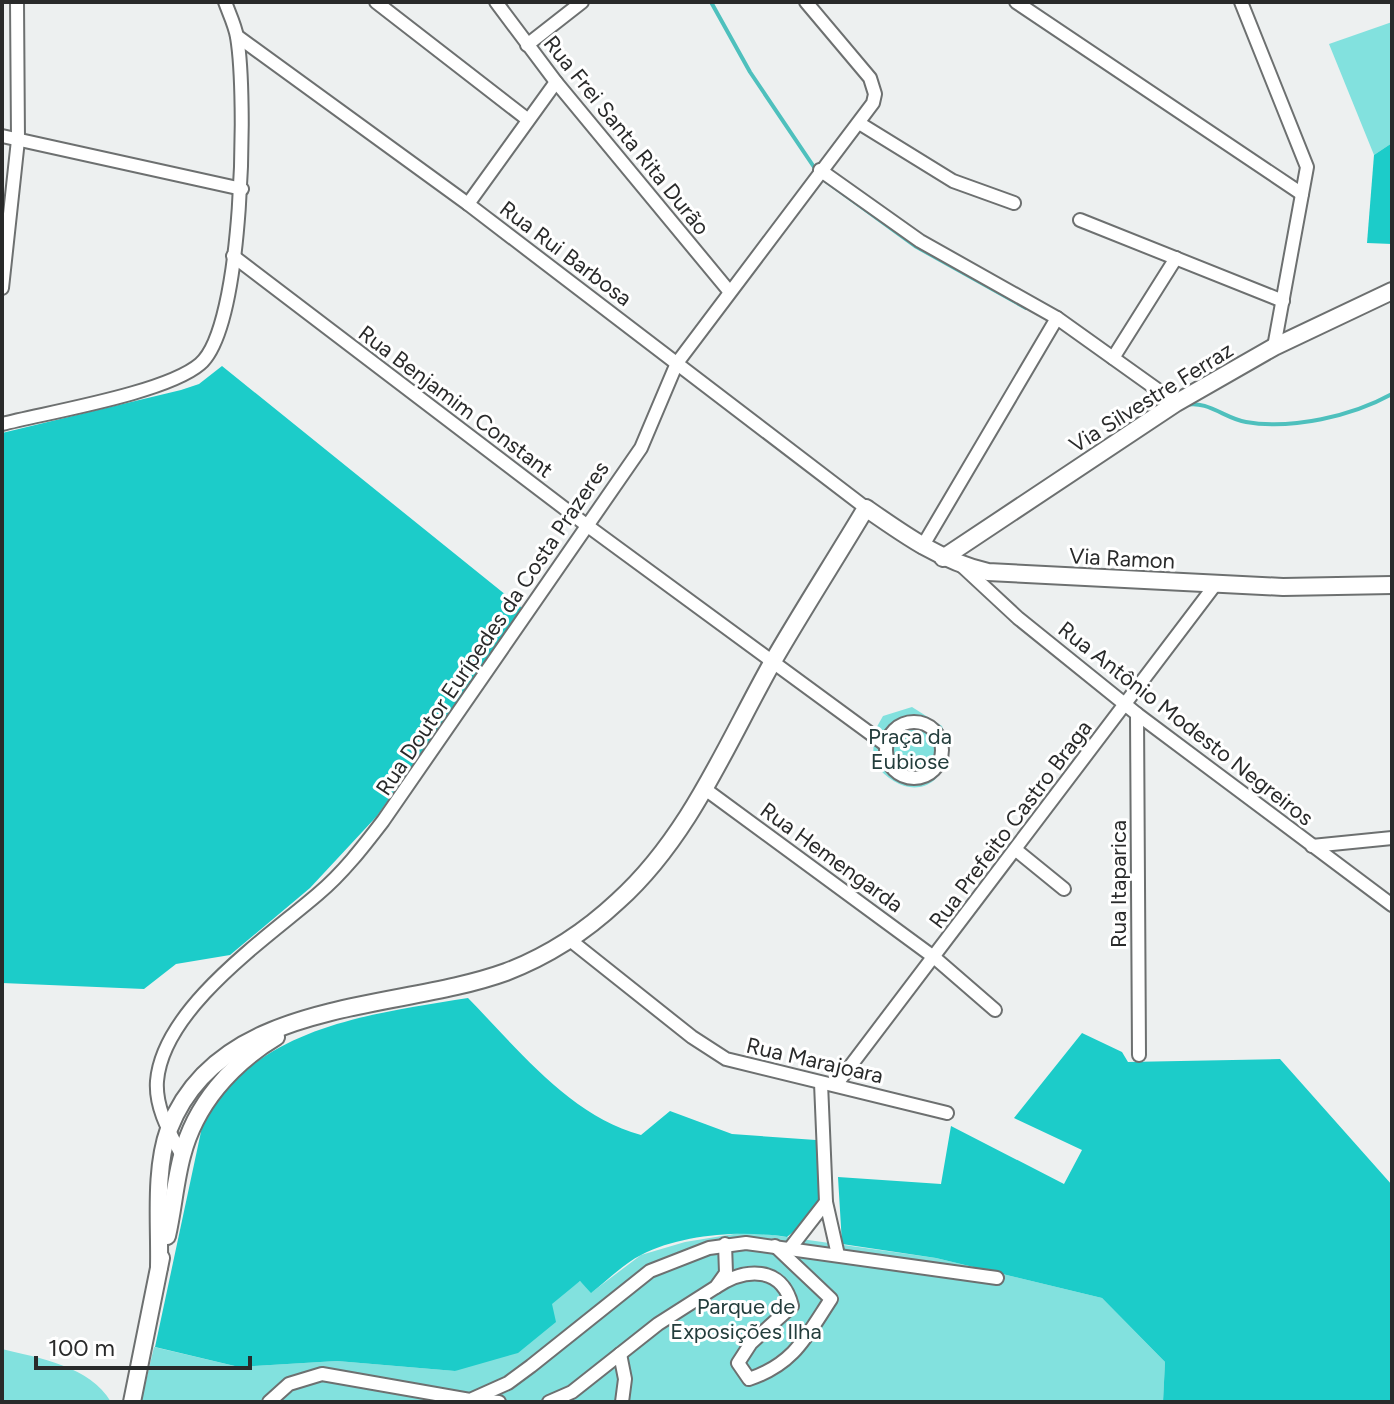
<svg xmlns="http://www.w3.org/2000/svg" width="1394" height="1404" viewBox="0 0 1394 1404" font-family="Figtree,sans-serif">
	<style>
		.green { fill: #82e1de }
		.forest { fill: #1cccc9 }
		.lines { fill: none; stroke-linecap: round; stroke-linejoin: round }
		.stream { stroke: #4ec0bd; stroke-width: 4 }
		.street-casing { stroke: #6d7070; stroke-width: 16 }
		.secondary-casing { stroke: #6d7070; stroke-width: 20 }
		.street { stroke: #fff; stroke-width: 12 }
		.secondary { stroke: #fff; stroke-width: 16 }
		.labels { text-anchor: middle; stroke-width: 6; stroke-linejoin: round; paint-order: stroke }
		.street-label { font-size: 22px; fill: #292a2a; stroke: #fff }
		.park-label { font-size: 22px; fill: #233d3c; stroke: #fff }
	</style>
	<rect width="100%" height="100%" fill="#edf0f0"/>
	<g class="green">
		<polygon points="1392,22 1392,143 1374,155 1329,44"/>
		<path d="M912,707L942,726C962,783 909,812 873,761L874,732L883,716Z"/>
		<polygon points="740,1233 759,1233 936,1258 1102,1298 1165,1362 1163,1402 141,1402 154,1347 239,1367 337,1361 455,1371 580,1281 592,1292 641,1255 685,1242"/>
		<path d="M2,1349C39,1358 90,1366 111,1402H2Z"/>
	</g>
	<g class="forest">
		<polygon points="1392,143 1392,244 1367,243 1374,155"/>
		<polygon points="222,366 522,608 377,816 310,888 230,955 176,964 144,989 2,983 2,433 181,390 199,384"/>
		<path d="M468,998C517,1048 570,1116 641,1135L670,1111L732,1134L816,1140L822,1201L807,1220L787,1237C742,1230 682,1234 641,1255C623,1264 607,1281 591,1293L580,1281L552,1304L556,1322L518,1353L455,1371L337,1361L239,1367L155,1347L202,1127C250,1027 370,1014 468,998Z"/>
		<polygon points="1082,1033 1122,1052 1128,1062 1280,1059 1392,1185 1392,1402 1163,1402 1165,1362 1102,1298 936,1258 842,1244 838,1177 941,1184 951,1126 1064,1184 1082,1150 1014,1118"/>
	</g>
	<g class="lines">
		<g class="stream">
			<polyline points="711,2 750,72 816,170"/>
			<polyline points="820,177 915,246 1026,308"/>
			<path d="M1186,405C1207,400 1226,419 1246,422C1292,430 1352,416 1392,394"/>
		</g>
		<g class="street-casing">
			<g id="street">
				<polyline points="376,2 527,119"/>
				<polyline points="496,2 556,82 729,291"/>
				<polyline points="1016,2 1302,194"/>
				<polyline points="1241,2 1307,167 1274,347"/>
				<polyline points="237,36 468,204 866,508"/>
				<polyline points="527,45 582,2"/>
				<polyline points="859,123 953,181 1014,203"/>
				<polyline points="2,136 242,189"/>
				<polyline points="820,170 920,241 1057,318 1176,403"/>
				<polyline points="468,204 556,82"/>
				<polyline points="1080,220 1283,301"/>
				<polyline points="233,256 585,524 886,745"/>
				<polyline points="2,288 18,140 17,2"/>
				<polyline points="1113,358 1176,258"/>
				<path d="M2,424C49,412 166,393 200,364C244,327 247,96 237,37C235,25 229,13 225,2"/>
				<polyline points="922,547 1057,318"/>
				<polyline points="962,566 1018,618 1137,714 1392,905"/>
				<polyline points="1137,714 1139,1055"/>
				<circle cx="914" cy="750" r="28"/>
				<polyline points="705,789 935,958 995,1010"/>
				<polyline points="1312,846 1392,838"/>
				<polyline points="1016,850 1064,889"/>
				<polyline points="570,940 692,1037 726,1059 947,1113"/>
				<polyline points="821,1083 826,1202 838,1255"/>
				<polyline points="836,1085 1215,585"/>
				<path d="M182,1156C170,1133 155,1108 157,1081C163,1008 267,938 318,894C343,873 363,847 383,821L641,448L677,363L873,103L875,94L870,78L806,2"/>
				<polyline points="791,1247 826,1202"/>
				<path d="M716,1287C745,1268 782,1265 792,1306L751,1343L738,1363L749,1379C794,1364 806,1337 831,1299L775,1246"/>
				<polyline points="620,1354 625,1379 622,1402"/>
				<polyline points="475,1400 499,1402"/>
				<polyline points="269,1402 289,1384 322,1374 470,1400 508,1383 531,1366 650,1271 709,1248 746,1243 997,1278"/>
				<polyline points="549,1402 572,1392 658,1324 716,1287 726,1273 725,1244"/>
			</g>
		</g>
		<g class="secondary-casing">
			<g id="secondary">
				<polyline points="943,558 1176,403 1274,347 1392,291"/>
				<path d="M167,1236C173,1210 175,1182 182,1156C195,1105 231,1064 276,1037"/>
				<path d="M159,1267C160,1224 154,1170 169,1129C220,997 396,1012 506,972C548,956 586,931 618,901C689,837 726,745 772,663C802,611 835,560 866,508C906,536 941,561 988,572L1283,587L1392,585"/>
				<polyline points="132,1402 161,1258"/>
			</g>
		</g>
		<use href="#street" class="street"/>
		<use href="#secondary" class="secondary"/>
	</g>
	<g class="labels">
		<g class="street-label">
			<text transform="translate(627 135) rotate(51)" y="8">Rua Frei Santa Rita Durão</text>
			<text transform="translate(566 253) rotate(37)" y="8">Rua Rui Barbosa</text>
			<text transform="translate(1151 397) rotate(-32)" y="8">Via Silvestre Ferraz</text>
			<text transform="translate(456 401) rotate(37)" y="8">Rua Benjamim Constant</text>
			<text transform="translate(1122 558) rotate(3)" y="8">Via Ramon</text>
			<text transform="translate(492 628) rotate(-56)" y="8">Rua Doutor Eurípedes da Costa Prazeres</text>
			<text transform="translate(1186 723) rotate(38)" y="8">Rua Antônio Modesto Negreiros</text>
			<text transform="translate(1010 824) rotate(-53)" y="8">Rua Prefeito Castro Braga</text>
			<text transform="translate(832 857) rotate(36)" y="8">Rua Hemengarda</text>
			<text transform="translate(1118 884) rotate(-90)" y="8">Rua Itaparica</text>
			<text transform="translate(815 1060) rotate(13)" y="8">Rua Marajoara</text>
		</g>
		<g class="park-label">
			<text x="910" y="744">Praça da<tspan x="910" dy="25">Eubiose</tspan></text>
			<text x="746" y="1314">Parque de<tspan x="746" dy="25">Exposições Ilha</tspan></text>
		</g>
	</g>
	<rect width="1394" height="1404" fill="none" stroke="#292a2a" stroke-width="8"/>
	<path d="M36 1356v12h214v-12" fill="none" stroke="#292a2a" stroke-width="4"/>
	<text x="48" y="1356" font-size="24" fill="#292a2a" stroke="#ffffff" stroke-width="6" paint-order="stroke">100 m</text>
</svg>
